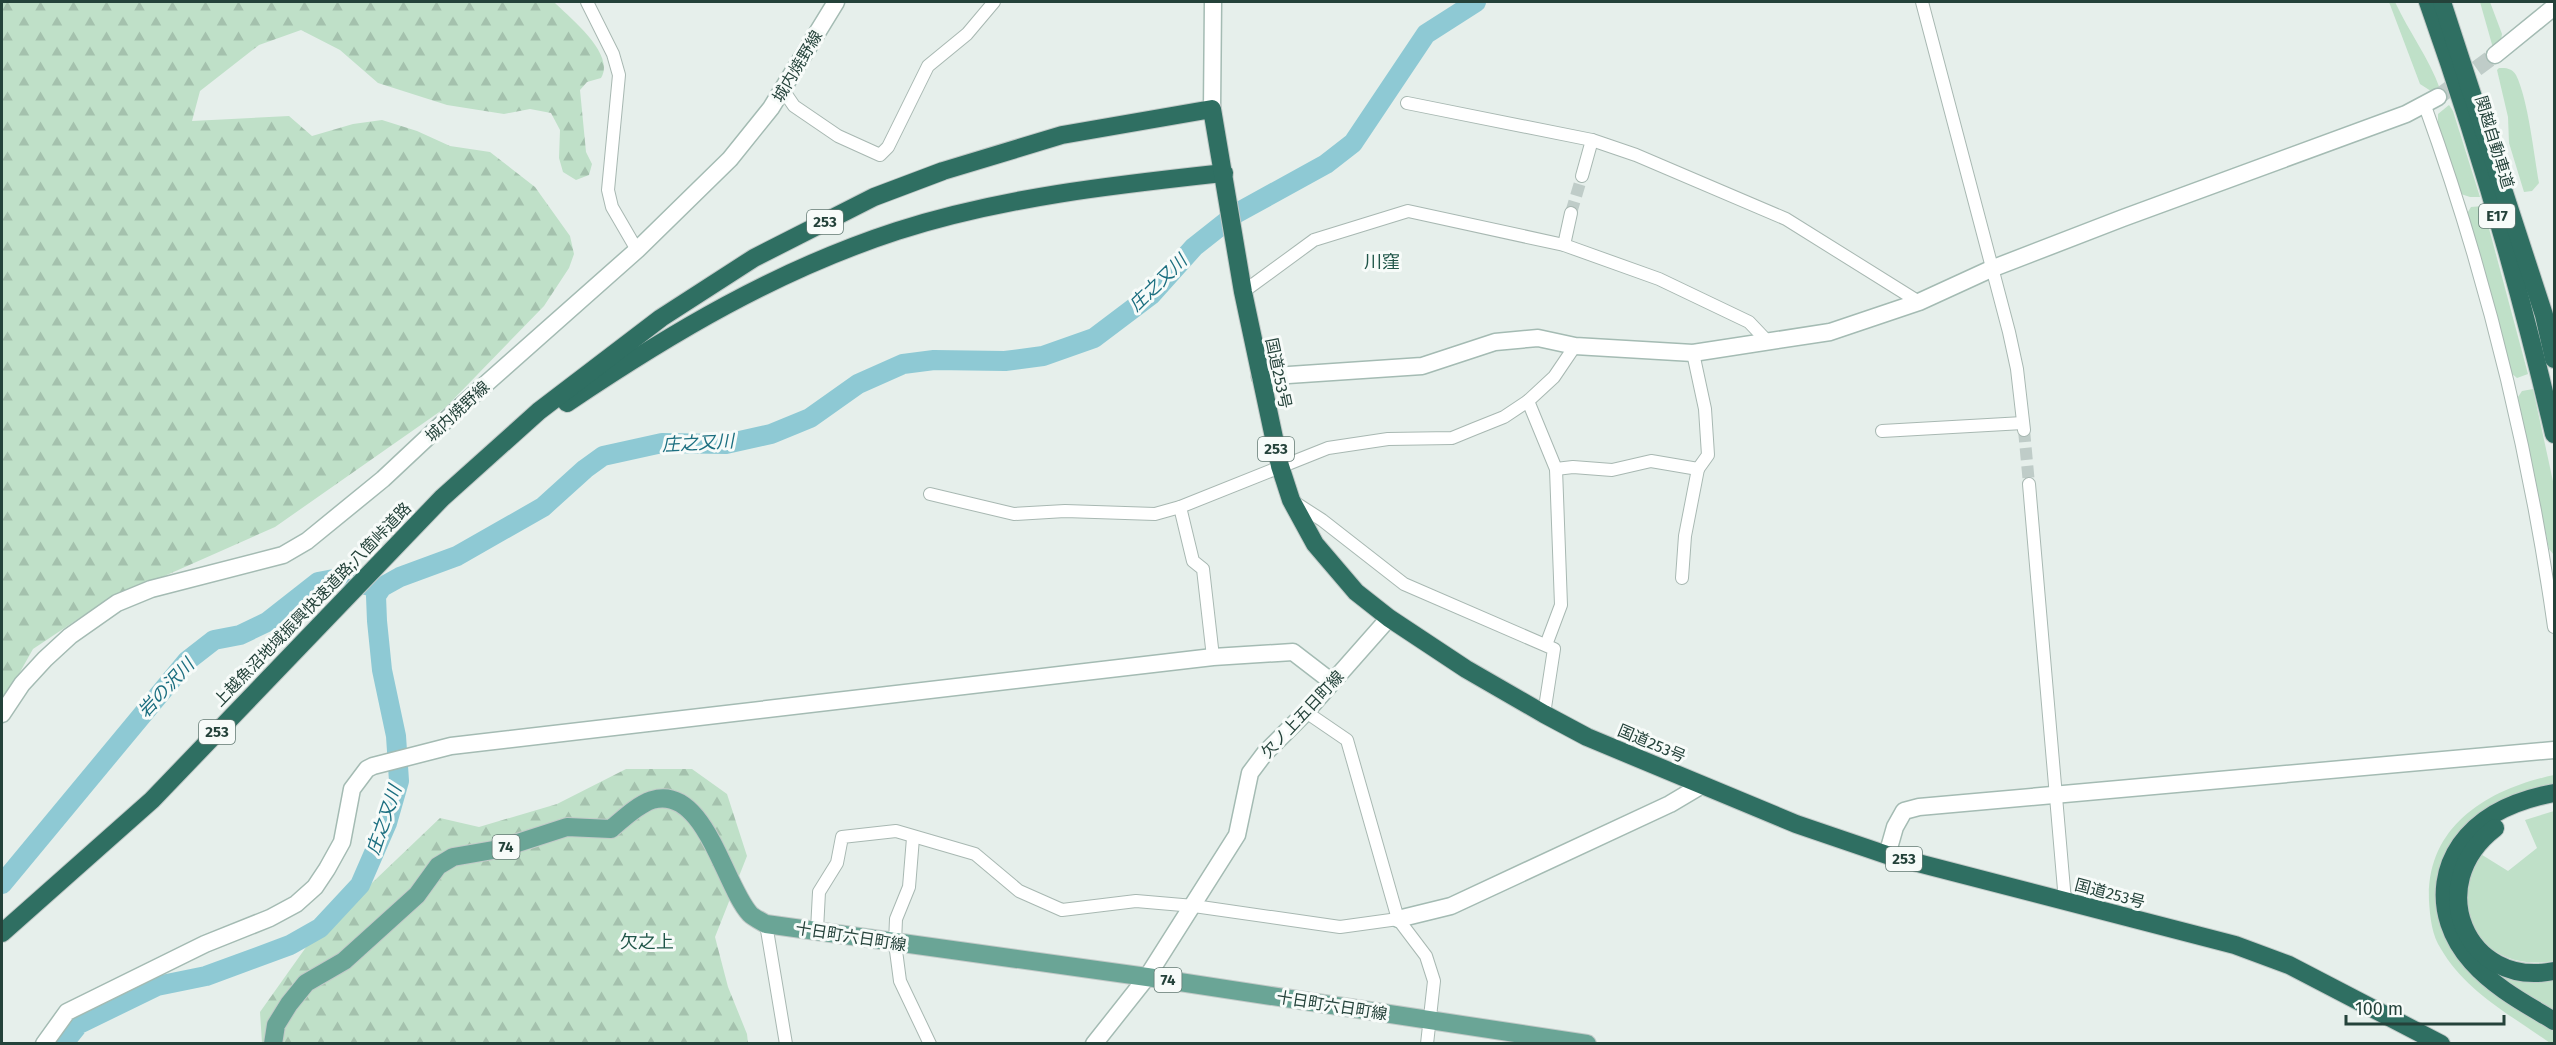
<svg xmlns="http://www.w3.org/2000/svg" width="2556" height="1045" viewBox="0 0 2556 1045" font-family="'Fira Sans','Noto Sans JP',sans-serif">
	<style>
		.green { fill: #bfe0c8 }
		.forest { fill: url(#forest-firs) }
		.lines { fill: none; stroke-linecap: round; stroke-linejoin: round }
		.river { stroke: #8ec9d4; stroke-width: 20 }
		.street-tunnel { stroke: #bfccc8; stroke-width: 12; stroke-dasharray: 12 6; stroke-linecap: butt }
		.secondary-tunnel { stroke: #bfccc8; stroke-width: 16; stroke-dasharray: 16 8; stroke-linecap: butt }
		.street-casing { stroke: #a8b8b2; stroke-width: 14 }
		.secondary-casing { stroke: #a4bbb3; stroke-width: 19 }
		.primary-casing { stroke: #c2cac8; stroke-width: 20 }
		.highway-casing { stroke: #c2cac8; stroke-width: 20 }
		.street { stroke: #fff; stroke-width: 12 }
		.secondary { stroke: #fff; stroke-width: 16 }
		.primary { stroke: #6aa596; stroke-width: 18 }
		.highway { stroke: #2f6f62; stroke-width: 18 }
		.labels { text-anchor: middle; stroke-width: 6; stroke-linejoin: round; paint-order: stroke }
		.shield { fill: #f7fbf9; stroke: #637a73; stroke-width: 1.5 }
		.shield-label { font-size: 15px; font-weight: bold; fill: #24423a }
		.street-label { font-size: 16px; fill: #24423a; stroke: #f7fbf9 }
		.neighbourhood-label { font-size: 18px; fill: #1f5548; stroke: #f7fbf9 }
		.water-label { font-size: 18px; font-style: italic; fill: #1c6f80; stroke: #f7fbf9 }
	</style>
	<defs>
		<pattern id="forest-firs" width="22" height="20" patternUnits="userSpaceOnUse" patternTransform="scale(1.5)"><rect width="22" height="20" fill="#bfe0c8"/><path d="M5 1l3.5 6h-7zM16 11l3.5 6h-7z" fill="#a4c1ad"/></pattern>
	</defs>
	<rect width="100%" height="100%" fill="#e6efeb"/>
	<g class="green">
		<path d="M2389,2H2395C2409,32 2429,58 2440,89L2434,93L2420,84Z"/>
		<polygon points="2480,2 2490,2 2502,34 2501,40 2493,48"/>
		<path d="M2499,68C2506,68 2512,68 2516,75C2528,99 2534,155 2539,183L2532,191L2524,192L2509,143L2508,117L2497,70Z"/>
		<polygon points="2449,105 2453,111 2480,197 2470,197 2461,194 2438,127 2438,114"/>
		<polygon points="2483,206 2528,374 2517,378 2511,373 2466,215 2471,207"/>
		<polygon points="2533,389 2554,486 2554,555 2549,549 2519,404 2518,397 2522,391"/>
		<path d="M2554,775V785L2502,801L2440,916L2536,1020L2554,1032V1043H2550C2512,1016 2465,991 2441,949C2432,936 2430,917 2429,901C2426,825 2489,789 2554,775Z"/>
		<path d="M2554,811V961C2485,973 2443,914 2479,853L2508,871L2537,848L2525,820Z"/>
		<polygon points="2495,970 2554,977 2554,1014 2493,974"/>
	</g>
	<g class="forest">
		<path d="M2,2H554C570,18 616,54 601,78L587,82L580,90L586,152L592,164L589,175L576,180L563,172L559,158L560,130L551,113L530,109L504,114L447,105L378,83L340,50L301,30L259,45L200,91L192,121L289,116L312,136L353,124L382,120L417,131L450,146L490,152L535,187L570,236L574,254L569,268L544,306L445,408L275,527L99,605L33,649L2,704Z"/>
		<polygon points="626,769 692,769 727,794 747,856 715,937 728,987 747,1034 748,1043 262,1043 260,1012 309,943 440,818 479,827 557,804"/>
	</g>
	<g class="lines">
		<g class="river">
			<polyline points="2,884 187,661 214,640 240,635 267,622 318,582 339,578 374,587"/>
			<polyline points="63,1044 79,1024 157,986 206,976 290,945 320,928 360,885 387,823 399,781 396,736 382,670 377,621 376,596 382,587 400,577 457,556 543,507 585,469 603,456 662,443 726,444 771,434 810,418 858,384 903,364 934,360 1005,361 1043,356 1094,338 1151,295 1194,247 1237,213 1326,164 1353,143 1426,34 1476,2"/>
		</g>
		<g class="street-tunnel">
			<polyline points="1571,213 1582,176"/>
			<polyline points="2024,430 2029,484"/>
		</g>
		<polyline class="secondary-tunnel" points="2438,97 2495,55"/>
		<g class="street-casing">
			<g id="street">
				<polyline points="587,2 613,54 619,75 608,190 612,207 637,250"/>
				<polyline points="1922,2 2009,332 2017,369 2024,430"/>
				<polyline points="783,90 794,106 838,136 880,155 888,147 928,66 967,34 994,2"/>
				<polyline points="1407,103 1592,140 1636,155 1786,219 1919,302"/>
				<path d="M2425,106C2486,275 2529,449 2554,627"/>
				<polyline points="1582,176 1592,140"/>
				<polyline points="1564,245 1571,213"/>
				<polyline points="1243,292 1314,240 1408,211 1564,245 1659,279 1749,322 1768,342"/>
				<polyline points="1528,401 1556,469 1561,605 1546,645"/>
				<polyline points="1882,431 2023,423"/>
				<polyline points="1556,469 1573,467 1612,470 1651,461 1698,469 1708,455 1705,409 1693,353"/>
				<polyline points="2029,484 2065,901"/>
				<polyline points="930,494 1014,514 1065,511 1155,514 1180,507 1328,448 1388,439 1452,438 1474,429 1504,417 1528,401 1554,377 1575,346"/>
				<polyline points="1294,502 1322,520 1404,584 1554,649 1544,714"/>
				<polyline points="1180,507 1193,561 1203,569 1213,657"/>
				<polyline points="1682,578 1685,536 1698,469"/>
				<polyline points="1306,712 1347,740 1398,919 1426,956 1434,981 1427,1044"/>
				<polyline points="913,838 909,887 896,919 895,943 900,981 930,1044"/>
				<polyline points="766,924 786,1044"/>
				<polyline points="817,930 819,892 837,863 842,837 896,831 975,854 1019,891 1062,910 1136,901 1194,906 1340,927 1398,919"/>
			</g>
		</g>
		<g class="secondary-casing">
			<g id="secondary">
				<polyline points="2495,55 2554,7"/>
				<polyline points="1212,109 1213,2"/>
				<polyline points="1260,377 1422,366 1495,342 1538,338 1575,346 1693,353 1830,332 1919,302 1991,269 2123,218 2406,114 2438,97"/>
				<polyline points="2,714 22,684 45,659 70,636 117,603 151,589 283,555 307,541 383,479 462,405 637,250 730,159 771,108 836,2"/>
				<polyline points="1887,855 1895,827 1904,811 1919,807 2554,750"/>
				<polyline points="1398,919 1451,906 1670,804 1702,785"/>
				<polyline points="44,1044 67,1012 205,944 270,918 296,904 315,887 327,869 342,842 352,789 367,769 373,766 451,746 1213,657 1293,652 1332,682"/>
				<polyline points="1094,1044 1147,977 1237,835 1250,773 1265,753 1306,712 1389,618"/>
			</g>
		</g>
		<g class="primary-casing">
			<path id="primary" d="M273,1044L276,1025L289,1004L306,983L344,961L417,895L438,866L453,857L499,849L567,827L611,829C623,819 637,805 652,800C705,784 724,886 750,914C754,918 761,921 766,924L1147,977L1587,1044"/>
		</g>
		<g class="highway-casing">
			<g id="highway">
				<path d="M2428,2C2478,143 2520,288 2554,434"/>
				<polyline points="2442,2 2544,315 2554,359"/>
				<path d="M567,403C671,333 777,270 897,231C1003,197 1114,185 1224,173"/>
				<path d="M2554,793C2533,797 2513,803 2494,814C2437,848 2429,914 2472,962C2495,988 2526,1004 2554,1021"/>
				<path d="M2495,828C2422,884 2466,989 2554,971"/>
				<polyline points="2,933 152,800 442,498 539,411 661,318 754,258 874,197 943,171 1062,135 1212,109 1243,292 1280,466 1291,500 1315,544 1356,592 1389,618 1466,669 1544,714 1587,737 1796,824 1887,855 2235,945 2289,965 2441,1044"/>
			</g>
		</g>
		<use href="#street" class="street"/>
		<use href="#secondary" class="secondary"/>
		<use href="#primary" class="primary"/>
		<use href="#highway" class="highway"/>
	</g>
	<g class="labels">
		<g class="shield">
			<rect x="2479" y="204" width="36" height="24" rx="4.5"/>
			<rect x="807" y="210" width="36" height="24" rx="4.5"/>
			<rect x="1258" y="437" width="36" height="24" rx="4.5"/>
			<rect x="199" y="720" width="36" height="24" rx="4.5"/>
			<rect x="492.5" y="835" width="27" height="24" rx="4.5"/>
			<rect x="1886" y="847" width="36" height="24" rx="4.5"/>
			<rect x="1154.5" y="968" width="27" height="24" rx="4.5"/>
		</g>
		<g class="shield-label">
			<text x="2497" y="221">E17</text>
			<text x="825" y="227">253</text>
			<text x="1276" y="454">253</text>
			<text x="217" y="737">253</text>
			<text x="506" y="852">74</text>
			<text x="1904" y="864">253</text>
			<text x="1168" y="985">74</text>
		</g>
		<g class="street-label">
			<text transform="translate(797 66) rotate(-59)" y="6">城内焼野線</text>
			<text transform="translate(2495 142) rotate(73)" y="6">関越自動車道</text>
			<text transform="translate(1279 373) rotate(78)" y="6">国道253号</text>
			<text transform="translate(457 411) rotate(-43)" y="6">城内焼野線</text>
			<text transform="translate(312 604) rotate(-46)" y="6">上越魚沼地域振興快速道路;八箇峠道路</text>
			<text transform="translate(1302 714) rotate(-47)" y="6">欠ノ上五日町線</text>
			<text transform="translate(1652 743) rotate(23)" y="6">国道253号</text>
			<text transform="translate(2110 893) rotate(15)" y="6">国道253号</text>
			<text transform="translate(851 936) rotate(9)" y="6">十日町六日町線</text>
			<text transform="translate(1332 1005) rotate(9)" y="6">十日町六日町線</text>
		</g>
		<g class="neighbourhood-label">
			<text x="1382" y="268">川窪</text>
			<text x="647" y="948">欠之上</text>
		</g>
		<g class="water-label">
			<text transform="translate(1158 283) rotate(-44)" y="6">庄之又川</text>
			<text transform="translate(698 443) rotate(-3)" y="6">庄之又川</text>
			<text transform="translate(166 688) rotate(-47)" y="6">岩の沢川</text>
			<text transform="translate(384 820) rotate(-71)" y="6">庄之又川</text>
		</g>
	</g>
	<rect width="2556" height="1045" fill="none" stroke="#24423a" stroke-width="6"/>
	<path d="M2346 1015v9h158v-9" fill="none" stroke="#24423a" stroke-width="3"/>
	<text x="2355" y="1015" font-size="18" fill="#24423a" stroke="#f7fbf9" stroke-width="4.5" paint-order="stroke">100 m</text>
</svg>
